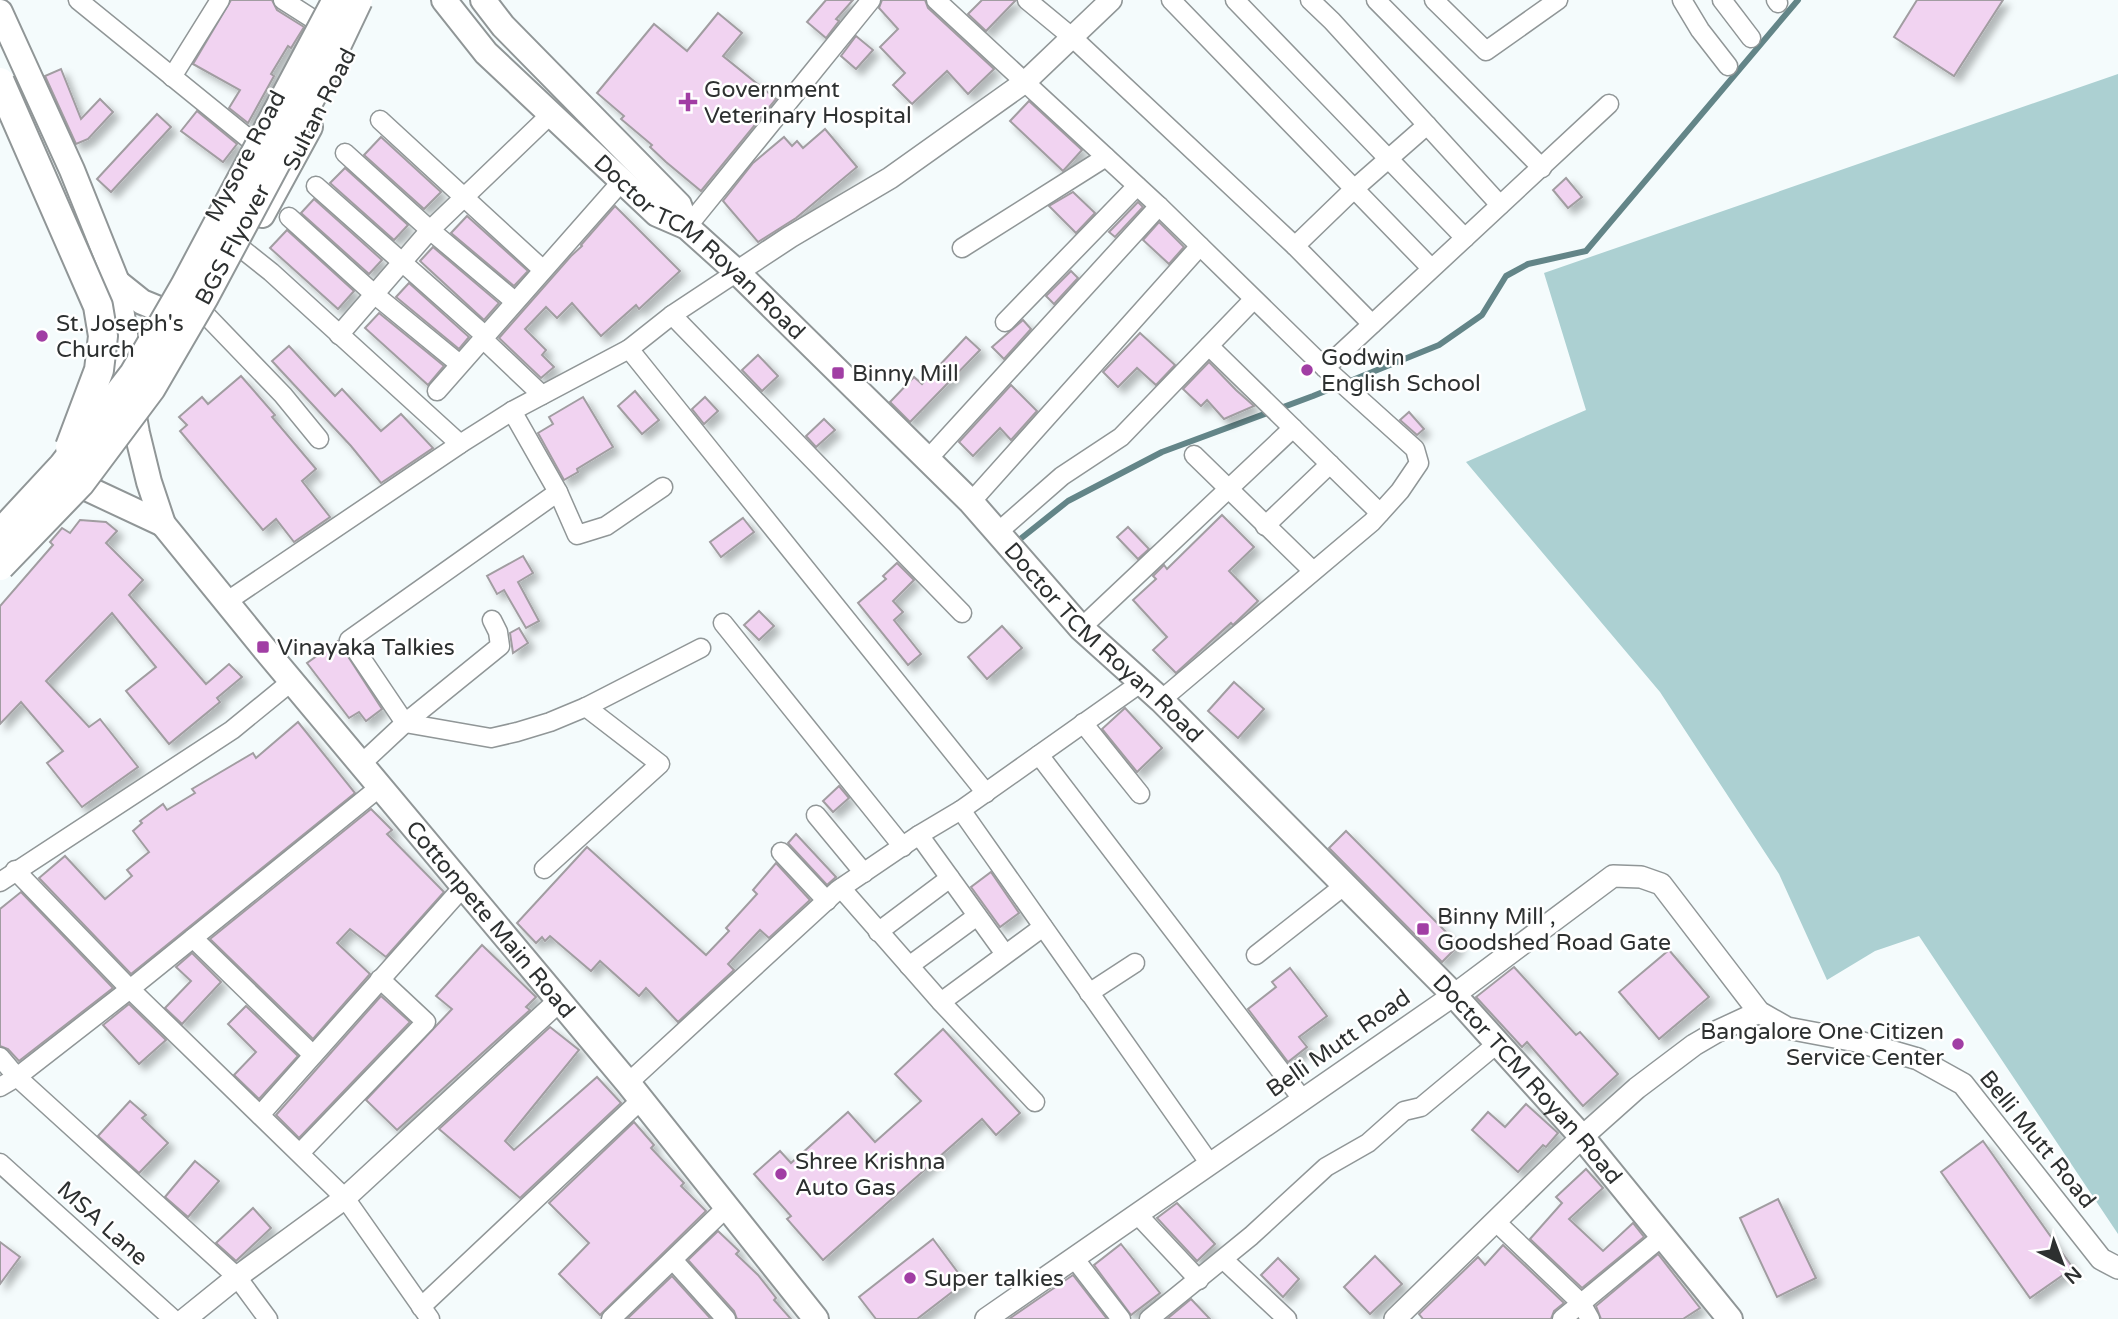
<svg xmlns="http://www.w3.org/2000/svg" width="2118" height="1319" viewBox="0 0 2118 1319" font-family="'Varela Round',sans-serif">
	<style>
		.green { fill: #acd0d2 }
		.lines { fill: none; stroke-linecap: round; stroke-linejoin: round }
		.stream { stroke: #638588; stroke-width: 6 }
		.building { fill: #f1d3f1; stroke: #a19da1; stroke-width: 2; filter: url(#shadow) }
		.minor-casing { stroke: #909697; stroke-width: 21 }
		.tertiary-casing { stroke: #909697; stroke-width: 24 }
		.secondary-casing { stroke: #909697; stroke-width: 28 }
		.minor { stroke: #fff; stroke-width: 18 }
		.tertiary { stroke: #fff; stroke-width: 21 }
		.secondary { stroke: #fff; stroke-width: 24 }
		.trunk-bridge-casing { stroke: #909697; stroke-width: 32; stroke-linecap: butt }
		.trunk-bridge { stroke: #fff; stroke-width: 28 }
		.poi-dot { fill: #a13ea4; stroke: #fff; stroke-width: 2.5 }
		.labels { text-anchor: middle; stroke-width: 5; stroke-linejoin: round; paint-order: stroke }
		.poi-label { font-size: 23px; fill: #2d3030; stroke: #fff; text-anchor: start }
		.street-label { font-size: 23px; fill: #2d3030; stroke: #fff }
	</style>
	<defs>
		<filter id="shadow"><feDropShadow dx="6" dy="6" stdDeviation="3.5" flood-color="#0004"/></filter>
	</defs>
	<rect width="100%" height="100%" fill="#f4fbfc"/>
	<polygon class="green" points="2118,74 2118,1234 1919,936 1875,951 1827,980 1779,874 1660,692 1466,462 1586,410 1544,273"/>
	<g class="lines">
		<polyline class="stream" points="1019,540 1068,501 1162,452 1313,396 1439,345 1482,315 1506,276 1528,264 1586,251 1798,0"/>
	</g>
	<g class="building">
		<polygon points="231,0 272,0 277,10 304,27 291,48 288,46 271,74 274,76 248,123 229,108 240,90 193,64"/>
		<polygon points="826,0 853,0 836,19 839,21 826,38 807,22"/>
		<polygon points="882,0 925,0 928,8 994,69 968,94 947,71 912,104 893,85 905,73 880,47 898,29 879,8"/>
		<polygon points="982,0 1016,0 986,31 968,14"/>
		<polygon points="1917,0 2003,0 1954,76 1894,37"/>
		<polygon points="718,13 742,33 723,56 776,99 701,191 666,162 650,147 652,145 621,119 624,116 597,93 654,24 687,51"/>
		<polygon points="856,36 873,50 856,69 841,56"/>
		<polygon points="61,69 81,119 100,99 113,112 88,139 76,144 45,76"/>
		<polygon points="1029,101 1082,150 1063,171 1010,121"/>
		<polygon points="197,111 237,144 223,162 181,131"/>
		<polygon points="157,114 171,127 111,192 97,179"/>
		<polygon points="825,129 857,167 796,218 758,242 723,201 753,163 784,137 792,146 797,141 803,148"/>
		<polygon points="381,137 441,192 424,209 364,155"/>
		<polygon points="345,168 408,225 394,240 330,183"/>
		<polygon points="1566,178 1582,197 1568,208 1553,190"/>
		<polygon points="1073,192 1095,213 1076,233 1049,206"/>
		<polygon points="314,199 382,260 369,274 301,213"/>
		<polygon points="1138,202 1143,207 1115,237 1109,232"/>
		<polygon points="615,206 680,271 639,309 636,305 601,336 572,303 557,318 546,307 525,329 546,350 542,355 554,367 541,378 499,338 571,256 582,246 581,245"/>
		<polygon points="467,216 528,271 514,286 451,233"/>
		<polygon points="1159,222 1184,247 1169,264 1143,240"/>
		<polygon points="287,230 354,291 338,309 270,248"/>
		<polygon points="433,247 499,303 484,320 420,261"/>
		<polygon points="1071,271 1078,278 1054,304 1046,296"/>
		<polygon points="409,283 469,337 459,349 396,297"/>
		<polygon points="379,313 444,366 428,385 365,328"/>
		<polygon points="1023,320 1031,329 1004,359 992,347"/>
		<polygon points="1140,333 1175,365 1156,385 1137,368 1118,387 1103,372"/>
		<polygon points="966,337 980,350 910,422 890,402 914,377 922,384"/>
		<polygon points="289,346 335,396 342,389 381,431 401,414 433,448 381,483 351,446 272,361"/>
		<polygon points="758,355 778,376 762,391 742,370"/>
		<polygon points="1209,362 1236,390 1254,406 1224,419 1207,400 1201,406 1183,389"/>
		<polygon points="241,376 275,415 272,417 316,469 302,481 330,517 294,542 276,519 263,530 180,431 187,425 179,417 202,397 208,404"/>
		<polygon points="1011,385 1037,411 1011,440 1000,428 973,456 959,442"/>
		<polygon points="635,391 659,420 642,434 618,406"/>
		<polygon points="583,397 613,447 577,469 578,472 564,480 538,433 553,424 549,417"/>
		<polygon points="705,397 718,411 704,424 692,409"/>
		<polygon points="1409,412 1424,429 1417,435 1400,420"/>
		<polygon points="824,419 835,430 816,447 806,436"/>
		<polygon points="1222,515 1254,547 1229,571 1258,601 1233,625 1231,623 1176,673 1153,650 1167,637 1133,600 1156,579 1153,576 1164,565 1167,569"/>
		<polygon points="743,518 754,532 721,557 710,542"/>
		<polygon points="80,520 106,522 117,531 106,543 143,580 129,595 206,684 229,664 242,677 217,698 220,702 169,744 126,691 156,667 112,613 46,681 89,727 100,719 138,767 82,807 47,763 63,751 21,702 0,724 0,606 53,545 50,542 62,528 70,533"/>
		<polygon points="1128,527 1149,549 1138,559 1117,537"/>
		<polygon points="523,556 533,573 518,582 539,621 526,628 504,590 497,594 487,576"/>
		<polygon points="897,563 914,580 893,601 903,612 894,620 921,654 908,665 858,603 886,579 883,576"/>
		<polygon points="759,611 774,626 759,640 744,625"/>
		<polygon points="1002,626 1022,648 987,679 968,657"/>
		<polygon points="519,628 528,643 513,653 510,633"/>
		<polygon points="338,641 382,709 366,721 359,712 349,718 307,663"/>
		<polygon points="1234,682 1264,709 1238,738 1208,711"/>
		<polygon points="1125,708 1162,748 1137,772 1102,729"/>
		<polygon points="298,722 355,793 131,974 39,878 65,856 105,899 132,876 127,870 149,852 133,831 142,823 140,821 163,804 167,810 195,793 192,789 253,753 256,758"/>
		<polygon points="839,786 849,798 833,812 823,801"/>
		<polygon points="371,809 392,830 387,834 444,892 386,957 350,929 337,943 370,974 313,1039 210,939"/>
		<polygon points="1346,831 1459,945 1442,962 1329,848"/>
		<polygon points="796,834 836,877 827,885 788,843"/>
		<polygon points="587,847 706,955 729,931 726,928 757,894 753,890 776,863 810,900 769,938 760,930 728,964 734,970 678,1022 646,988 639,996 600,961 591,971 550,936 545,941 542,937 536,943 517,923"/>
		<polygon points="991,872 1019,913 1000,927 971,887"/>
		<polygon points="21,892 113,988 19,1061 8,1049 0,1046 0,909"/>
		<polygon points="482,945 536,997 526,1007 530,1010 397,1130 366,1100 452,1009 436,996"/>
		<polygon points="1669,950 1709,997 1659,1039 1619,992"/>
		<polygon points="192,953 221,982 182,1024 165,1008 191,981 176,967"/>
		<polygon points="1514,967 1576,1035 1580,1032 1618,1074 1583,1106 1527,1042 1522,1047 1476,997"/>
		<polygon points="1290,968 1327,1016 1299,1037 1307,1047 1288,1062 1248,1009 1276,987 1272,982"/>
		<polygon points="381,996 410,1022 299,1138 276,1115"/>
		<polygon points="129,1004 166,1040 139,1064 103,1025"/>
		<polygon points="246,1006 298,1056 259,1099 234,1075 256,1052 228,1024"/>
		<polygon points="550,1027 579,1050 505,1141 514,1150 597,1077 621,1103 520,1198 439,1129"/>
		<polygon points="943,1029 1020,1113 996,1135 982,1119 823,1260 787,1219 791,1216 754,1174 780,1151 791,1163 848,1112 875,1142 921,1101 895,1074"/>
		<polygon points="130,1101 146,1115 142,1118 168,1143 139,1173 98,1136"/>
		<polygon points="1526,1104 1558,1133 1546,1147 1543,1145 1518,1172 1472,1130 1488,1112 1505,1127"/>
		<polygon points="634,1122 654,1145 651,1148 684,1183 681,1186 706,1211 600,1315 559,1274 589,1243 549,1203"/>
		<polygon points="1983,1141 2073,1268 2030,1298 1941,1172"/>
		<polygon points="195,1161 219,1181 188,1217 165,1197"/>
		<polygon points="1586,1169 1603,1188 1569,1219 1603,1251 1633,1223 1644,1237 1582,1288 1530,1239 1562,1203 1556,1197"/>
		<polygon points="1778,1199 1816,1278 1777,1297 1740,1218"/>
		<polygon points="1177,1203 1215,1244 1197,1261 1157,1218"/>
		<polygon points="253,1208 271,1228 236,1261 216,1243"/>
		<polygon points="718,1231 739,1251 736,1254 758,1275 776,1298 774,1300 791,1319 737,1319 734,1311 688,1260"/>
		<polygon points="933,1239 965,1282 917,1319 876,1319 859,1297"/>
		<polygon points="0,1242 20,1257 0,1284"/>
		<polygon points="1121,1244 1160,1293 1131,1315 1094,1265"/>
		<polygon points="1503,1245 1564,1303 1554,1311 1551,1319 1423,1319 1419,1314 1478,1257 1485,1265"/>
		<polygon points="1658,1254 1700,1308 1683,1319 1601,1319 1596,1306"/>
		<polygon points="1375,1256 1402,1284 1370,1314 1344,1287"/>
		<polygon points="1278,1258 1299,1279 1283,1297 1261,1275"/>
		<polygon points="1073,1275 1107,1319 1009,1319 1038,1299"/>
		<polygon points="672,1276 711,1319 627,1319"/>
		<polygon points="1191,1299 1210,1319 1167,1319"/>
	</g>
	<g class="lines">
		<g class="minor-casing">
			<g id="minor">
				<polyline points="78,0 254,143"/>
				<polyline points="283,0 316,21"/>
				<polyline points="936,0 1159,206 1325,368 1415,449 1419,463 1400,491 1372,522 1161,700"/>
				<polyline points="1027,0 1073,38 1295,246 1372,324"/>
				<polyline points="1171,0 1431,268"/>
				<polyline points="1235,0 1465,238"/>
				<polyline points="1310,0 1332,21 1500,205"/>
				<polyline points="1376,0 1542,168"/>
				<polyline points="1434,0 1486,51 1558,0"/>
				<polyline points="1682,0 1700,30 1728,66"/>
				<polyline points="1722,0 1751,38"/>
				<polyline points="1776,0 1778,3"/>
				<polyline points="172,77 220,0"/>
				<polyline points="380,120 541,268"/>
				<polyline points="345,153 430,230 512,299"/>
				<polyline points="316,186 481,332"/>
				<polyline points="289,217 374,294 457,362"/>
				<polyline points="687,227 871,0"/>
				<polyline points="1295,246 1354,189 1427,125"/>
				<polyline points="962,248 1106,157"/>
				<polyline points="242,249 271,272 460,444"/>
				<polyline points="205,314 283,395 319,439"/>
				<polyline points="672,315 962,613"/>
				<polyline points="1005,322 1137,186"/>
				<polyline points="339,335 430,230 551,114"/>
				<polyline points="483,339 542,395"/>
				<polyline points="1209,346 1380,513"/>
				<polyline points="629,349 986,793"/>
				<polyline points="1325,368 1609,104"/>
				<polyline points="437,391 622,181"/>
				<polyline points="512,411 558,492 577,535 606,526 663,487"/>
				<polyline points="1194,455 1313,571"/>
				<polyline points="927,460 1159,206"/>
				<polyline points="558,492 349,640 405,723 491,738 517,732 550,722 586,707 701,648"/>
				<polyline points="971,502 1200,246"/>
				<polyline points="1265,526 1330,464"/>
				<polyline points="998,532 1062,476 1121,437 1253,300"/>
				<polyline points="226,602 460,444 512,411 629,349 672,315 737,272"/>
				<polyline points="723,623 903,847"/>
				<polyline points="1081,628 1293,428"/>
				<polyline points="1083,723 1140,794"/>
				<polyline points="1039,755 1303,1100"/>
				<polyline points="361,764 405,723 500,646 498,632 492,620"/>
				<polyline points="961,810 1210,1164"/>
				<polyline points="816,815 864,873"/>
				<polyline points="919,835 1005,954"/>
				<polyline points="781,852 827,901"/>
				<polyline points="544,869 660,764 586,707"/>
				<polyline points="15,870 130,989 345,1198 430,1319"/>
				<polyline points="0,882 232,730 292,681"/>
				<polyline points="841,888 941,1002 1035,1102"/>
				<polyline points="878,932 950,878"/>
				<polyline points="193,938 313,1055"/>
				<polyline points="1256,955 1345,885"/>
				<polyline points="909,966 977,916"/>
				<polyline points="1089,993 1135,963"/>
				<polyline points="941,1002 1043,927"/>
				<polyline points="0,1057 17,1077 237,1277 268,1319"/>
				<polyline points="628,1083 838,890 919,835 961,810 1142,682"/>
				<polyline points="0,1087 17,1077 130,989 380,787"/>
				<polyline points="260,1115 463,887"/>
				<polyline points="300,1153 426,1022 380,979"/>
				<polyline points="0,1163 173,1319"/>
				<polyline points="1137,1214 1199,1280"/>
				<polyline points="1495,1221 1581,1303 1590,1319"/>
				<polyline points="1074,1258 1121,1319"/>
				<polyline points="673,1260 726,1319"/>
				<polyline points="1224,1260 1287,1319"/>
				<polyline points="421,1307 641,1100"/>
				<polyline points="611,1319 728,1206"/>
				<polyline points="1149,1319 1251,1236 1326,1167 1368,1143 1404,1111 1421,1107 1498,1043"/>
				<polyline points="1562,1319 1664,1235"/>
			</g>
		</g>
		<g class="tertiary-casing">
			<g id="tertiary">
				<polyline points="737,272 790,237 890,178 1025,82 1111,0"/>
				<polyline points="185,1319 237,1277 345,1198 560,1000"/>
				<polyline points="986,1319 1454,995 1613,876 1641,877 1661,884 1759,1012 1787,1028 1856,1041 1918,1059 1963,1084 2101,1259 2118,1268"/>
				<polyline points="1395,1319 1582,1137 1637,1088 1694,1045 1718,1031 1759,1012"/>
			</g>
		</g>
		<g class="secondary-casing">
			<g id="secondary">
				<path id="s1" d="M444,0L486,53L657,214L687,227L737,272L971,502L1081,628L1161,700L1454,995L1582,1137L1730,1319"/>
				<polyline points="483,0 503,26 679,205 687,227"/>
				<path id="s2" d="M0,12L72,170L117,282L126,341V373L137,433L149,482L163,524L263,647L628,1083L816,1319"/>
				<polyline points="262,215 310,127"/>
				<polyline points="117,282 142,302 186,320"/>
				<polyline points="84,487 163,524"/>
			</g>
		</g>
		<use href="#minor" class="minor"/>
		<use href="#tertiary" class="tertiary"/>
		<use href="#secondary" class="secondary"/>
		<g class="trunk-bridge-casing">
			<g id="trunk-bridge">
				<polyline points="0,82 98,306 103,336 99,370 70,447"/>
				<polyline points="0,534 63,466 134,374 185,286 337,0"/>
				<path id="s3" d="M0,566L80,483L151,388L204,297L320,80L358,0"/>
			</g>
		</g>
		<use href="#trunk-bridge" class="trunk-bridge"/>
	</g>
	<g class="poi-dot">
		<path d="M684.5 91.5h7v7h7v7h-7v7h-7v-7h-7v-7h7z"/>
		<circle cx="42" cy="336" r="7"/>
		<circle cx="1307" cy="370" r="7"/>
		<rect x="831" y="366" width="14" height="14" rx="3.5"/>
		<rect x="256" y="640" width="14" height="14" rx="3.5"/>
		<rect x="1416" y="922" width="14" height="14" rx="3.5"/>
		<circle cx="1958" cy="1044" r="7"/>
		<circle cx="781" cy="1174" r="7"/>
		<circle cx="910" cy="1278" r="7"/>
	</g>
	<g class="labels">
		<g class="poi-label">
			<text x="704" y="97">Government<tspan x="704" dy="26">Veterinary Hospital</tspan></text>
			<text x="56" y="331">St. Joseph's<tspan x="56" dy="26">Church</tspan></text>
			<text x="1321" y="365">Godwin<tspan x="1321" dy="26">English School</tspan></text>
			<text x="852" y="381">Binny Mill</text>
			<text x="277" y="655">Vinayaka Talkies</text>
			<text x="1437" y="924">Binny Mill ,<tspan x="1437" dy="26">Goodshed Road Gate</tspan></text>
			<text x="1944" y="1039" text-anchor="end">Bangalore One Citizen<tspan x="1944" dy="26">Service Center</tspan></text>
			<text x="795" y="1169">Shree Krishna<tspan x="795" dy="26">Auto Gas</tspan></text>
			<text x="924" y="1286">Super talkies</text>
		</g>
		<g class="street-label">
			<text transform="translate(319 109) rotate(-63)" y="8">Sultan Road</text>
			<text transform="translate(245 156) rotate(-62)" y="8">Mysore Road</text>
			<text dy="8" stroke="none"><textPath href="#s3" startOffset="399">BGS Flyover</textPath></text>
			<text dy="8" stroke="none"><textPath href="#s1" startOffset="357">Doctor TCM Royan Road</textPath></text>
			<text dy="8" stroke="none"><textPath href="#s1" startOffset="924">Doctor TCM Royan Road</textPath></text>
			<text dy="8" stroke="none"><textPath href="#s2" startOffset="1055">Cottonpete Main Road</textPath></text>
			<text transform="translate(1338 1043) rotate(-35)" y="8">Belli Mutt Road</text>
			<text dy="8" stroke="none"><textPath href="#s1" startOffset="1533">Doctor TCM Royan Road</textPath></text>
			<text transform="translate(2038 1139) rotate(51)" y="8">Belli Mutt Road</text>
			<text transform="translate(103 1223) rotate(42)" y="8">MSA Lane</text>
		</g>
	</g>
	<g transform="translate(2062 1263) rotate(138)" stroke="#ffffff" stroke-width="5" paint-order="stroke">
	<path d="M0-5L12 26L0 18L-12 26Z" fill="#2d3030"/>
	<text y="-10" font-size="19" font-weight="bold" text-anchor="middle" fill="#2d3030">N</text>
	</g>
</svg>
